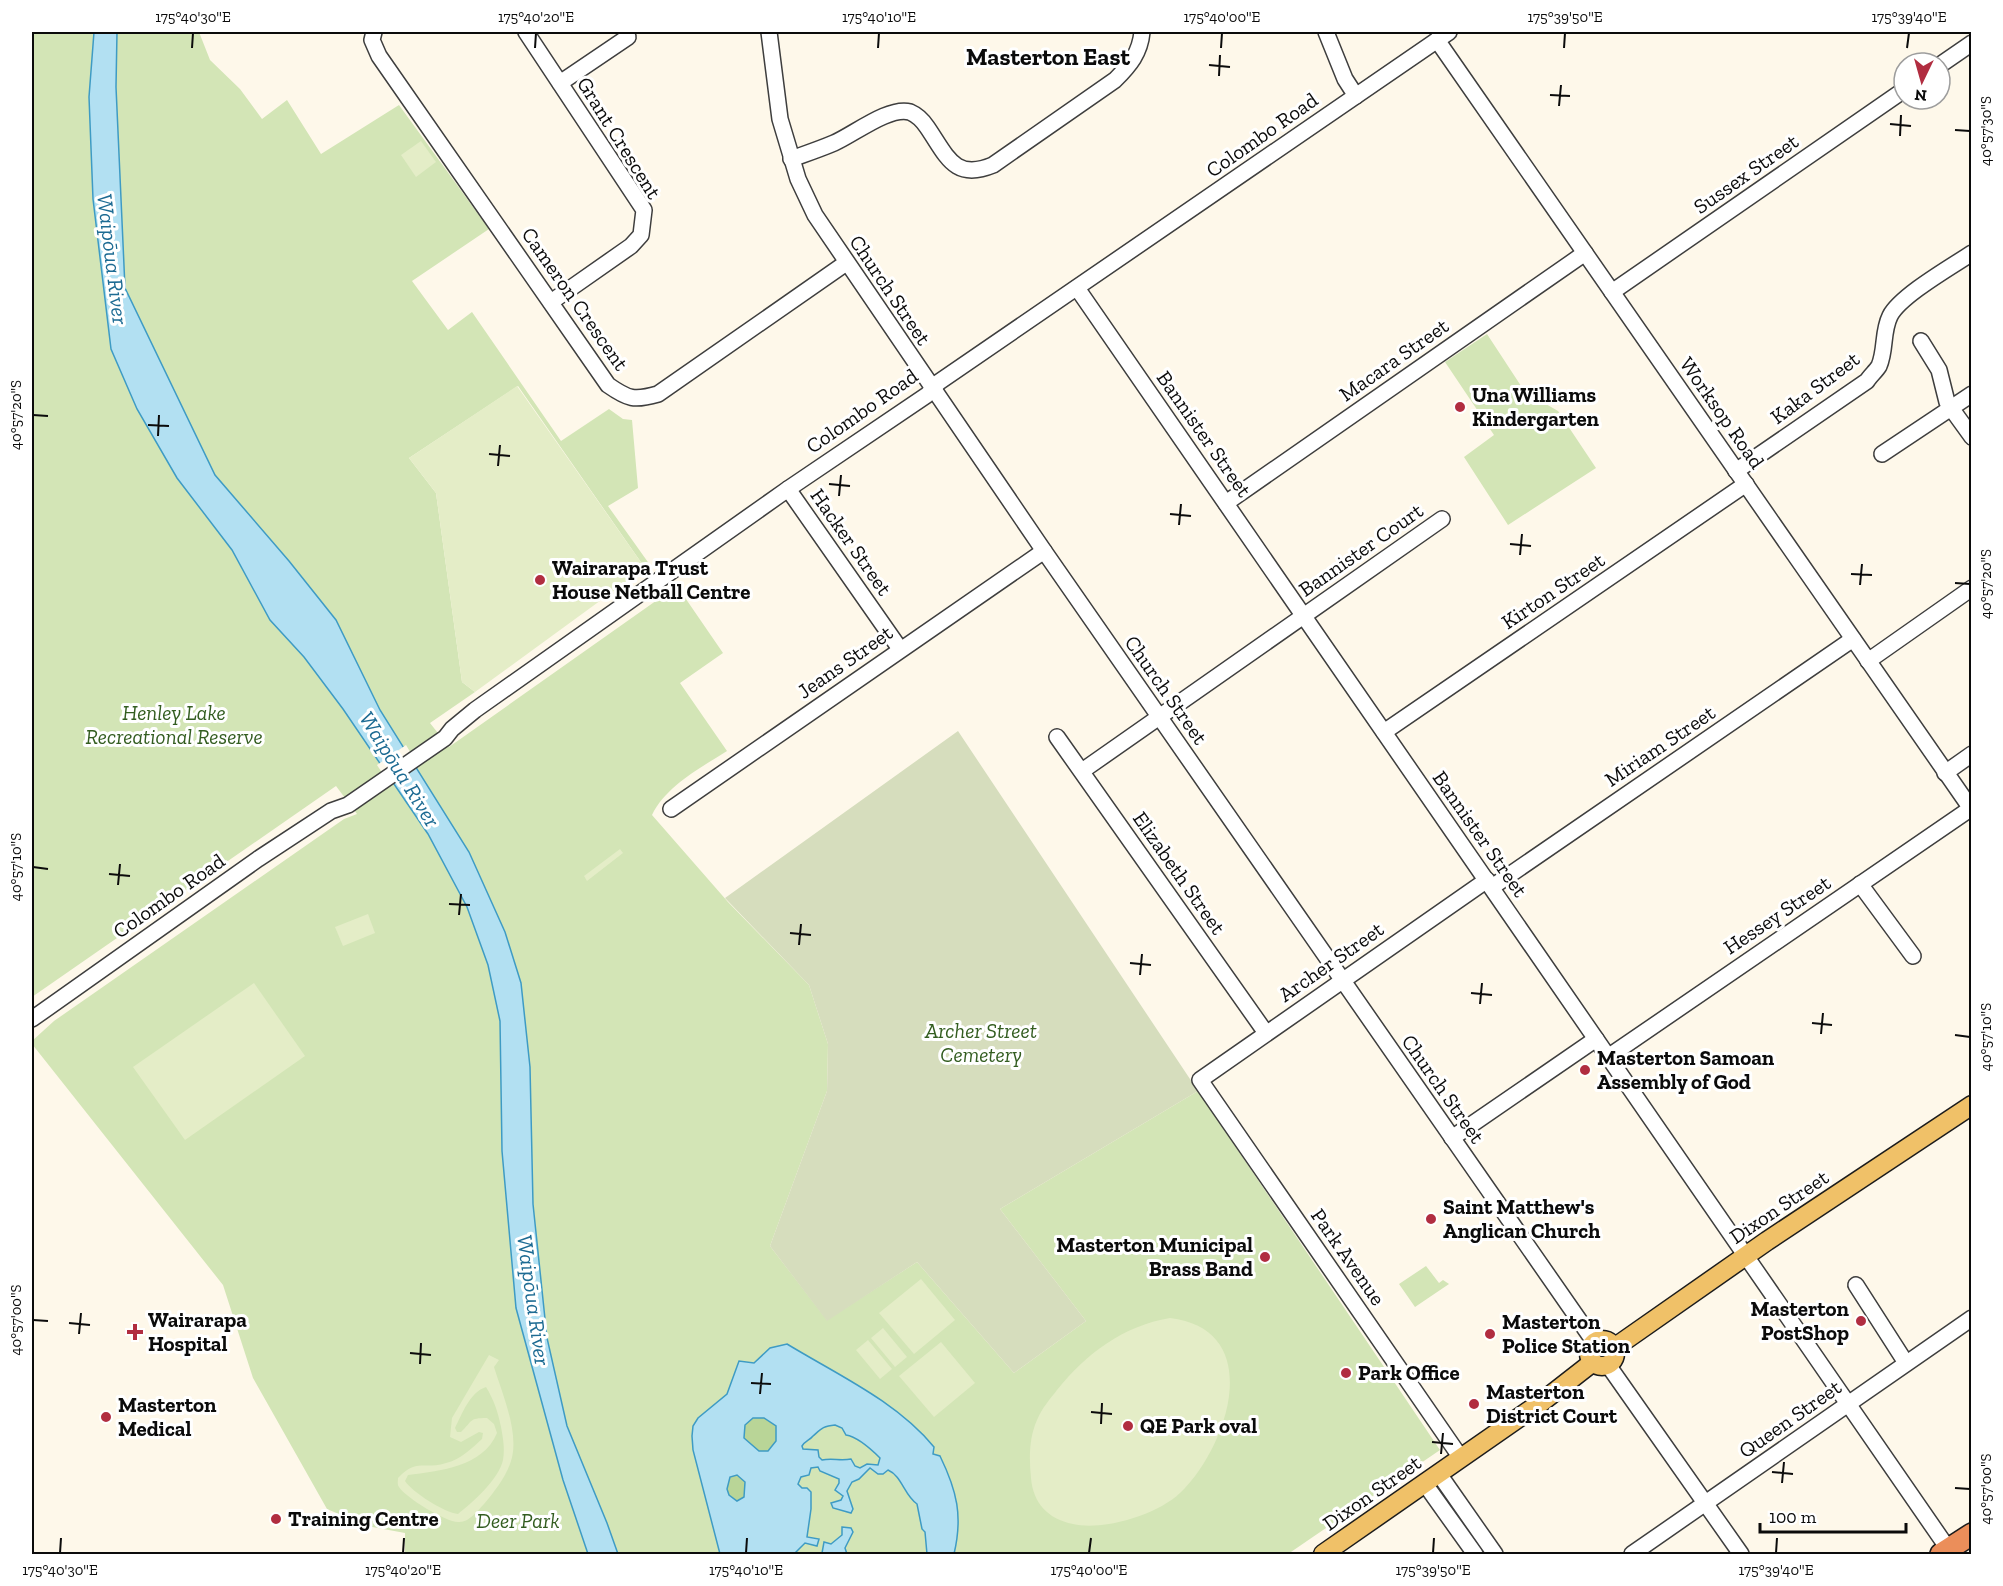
<svg xmlns="http://www.w3.org/2000/svg" width="2003" height="1586" viewBox="0 0 2003 1586" font-family="'Zilla Slab',serif">
	<style>
		.green { fill: #d3e5b6 }
		.forest { fill: #b9d597 }
		.cemetery { fill: #d6ddbd }
		.pitch { fill: #e4edc7; fill-rule: evenodd }
		.water { fill: #b2e0f2; stroke: #3e9bc4; stroke-width: 1.5; fill-rule: evenodd }
		.pier { fill: #fef8ea }
		.lines { fill: none; stroke-linecap: round; stroke-linejoin: round }
		.minor-casing { stroke: #3e3e3e; stroke-width: 18 }
		.major-casing { stroke: #1c1c1c; stroke-width: 21 }
		.highway-casing { stroke: #1c1c1c; stroke-width: 24 }
		.minor { stroke: #fff; stroke-width: 15 }
		.major { stroke: #f0c168; stroke-width: 18 }
		.highway { stroke: #eb8e5a; stroke-width: 21 }
		.ticks { fill: none; stroke: #0b0b0b; stroke-width: 2 }
		.poi-dot { fill: #b12d40; stroke: #fff; stroke-width: 2 }
		.labels { text-anchor: middle; stroke-width: 6; stroke-linejoin: round; paint-order: stroke }
		.street-label { font-size: 21px; fill: #0b0b0b; stroke: #fff }
		.poi-label { font-size: 21px; font-weight: bold; fill: #0b0b0b; stroke: #fff; text-anchor: start }
		.park-label { font-size: 21px; font-style: italic; fill: #335d20; stroke: #fff }
		.water-label { font-size: 22px; font-style: italic; fill: #1d6b93; stroke: #fff }
		.quarter-label { font-size: 24px; font-weight: bold; fill: #0b0b0b; stroke: #fff }
		.neatline { fill: none; stroke: #0b0b0b; stroke-width: 2 }
		.ticks-label { font-size: 15px; text-anchor: middle; fill: #0b0b0b }
	</style>
	<rect width="100%" height="100%" fill="#fef8ea"/>
	<g class="green">
		<polygon points="32,32 94,32 89,97 93,199 111,349 137,409 177,478 232,550 270,620 304,657 343,709 428,834 467,907 488,965 500,1021 502,1151 516,1308 563,1480 588,1554 405,1554 405,1533 367,1526 327,1509 253,1378 223,1285 32,1044 32,1041 54,1021 344,819 357,814 336,786 32,997"/>
		<path d="M117,32H199L210,60L240,89L262,119L287,100L321,154L399,105L489,229L412,281L448,330L472,312L561,441L609,409L623,419L632,420L638,488L608,506L650,565L645,568L518,386L409,458L436,493L462,682L475,692L430,723L449,747L677,586L723,653L680,683L727,751C700,768 666,786 652,815L728,902L809,985L828,1044L827,1091L770,1246L827,1320L917,1262L1014,1373L1086,1321L1000,1209L1198,1091L1440,1450L1288,1554H618L607,1523L567,1426L547,1338L505,932L469,852L380,710L336,620L289,561L215,475L125,288L116,87Z"/>
		<polygon points="1487,334 1525,392 1558,411 1596,468 1508,525 1464,457 1494,435 1445,362"/>
		<polygon points="1426,1266 1439,1283 1443,1280 1449,1284 1415,1307 1399,1284"/>
	</g>
	<g class="forest">
		<polygon points="753,1418 764,1418 776,1426 776,1442 768,1451 759,1451 743,1438 745,1425"/>
		<polygon points="736,1475 745,1482 744,1497 737,1501 729,1495 727,1489 730,1477"/>
	</g>
	<polygon class="cemetery" points="958,731 1198,1091 1000,1209 1086,1321 1014,1373 917,1262 827,1321 770,1246 827,1091 828,1044 809,985 725,898"/>
	<g class="pitch">
		<polygon points="421,141 436,162 416,177 401,155"/>
		<polygon points="517,386 645,568 475,692 462,682 436,493 409,458"/>
		<polygon points="620,849 623,853 587,881 584,876"/>
		<polygon points="368,914 375,933 343,946 335,927"/>
		<polygon points="254,983 305,1056 185,1140 133,1067"/>
		<polygon points="921,1279 955,1320 914,1354 879,1313"/>
		<path d="M1170,1318C1267,1330 1228,1447 1180,1493C1157,1515 1103,1531 1073,1524C1048,1519 1033,1503 1031,1478C1029,1458 1029,1438 1037,1420C1042,1408 1050,1399 1057,1390C1087,1353 1123,1326 1170,1318Z"/>
		<polygon points="883,1328 907,1357 895,1367 871,1338"/>
		<polygon points="868,1340 892,1369 880,1379 856,1350"/>
		<polygon points="941,1342 975,1383 934,1417 899,1376"/>
		<path d="M489,1355L499,1360L494,1367C502,1393 520,1434 511,1461C506,1477 494,1492 484,1504C477,1511 469,1523 458,1522C446,1522 406,1498 399,1487C397,1484 398,1482 398,1478C417,1458 424,1470 446,1463C460,1460 472,1448 482,1439L483,1433L479,1432L461,1442L450,1437L452,1418ZM486,1387C494,1400 498,1412 501,1427C503,1438 505,1448 503,1460C499,1479 473,1502 458,1514C445,1513 412,1492 405,1481L408,1475C439,1471 483,1467 497,1433L494,1424L487,1418C468,1418 473,1421 461,1432H457L455,1428C462,1414 470,1392 486,1387Z"/>
	</g>
	<g class="water">
		<polygon points="94,32 117,32 116,87 125,288 215,475 289,561 336,620 380,710 469,852 505,932 521,983 530,1067 533,1204 547,1338 567,1426 607,1523 618,1554 588,1554 563,1480 516,1308 502,1151 500,1021 488,965 467,907 428,834 343,709 304,657 270,620 232,550 177,478 137,409 111,349 93,199 89,97"/>
		<path d="M787,1344C838,1375 896,1401 934,1447L933,1454L940,1456C957,1491 963,1516 954,1554H927L925,1532L922,1529L917,1504C904,1495 902,1476 888,1470L883,1474H878L870,1468L859,1479L852,1482L847,1491L853,1509L851,1513L833,1508L831,1503L841,1500L843,1496L835,1490L839,1483V1479L820,1471L818,1467L811,1468L809,1475L801,1477L798,1484L802,1488H807L811,1492V1509L807,1537L819,1539L817,1546L805,1543L794,1554H720L693,1450L692,1436L693,1426L698,1418L727,1394L739,1361L754,1363L770,1348ZM753,1418H764L776,1426V1441L768,1451H759L744,1438L745,1425ZM835,1425L842,1428L846,1435C858,1437 871,1449 880,1458L878,1465L867,1464L860,1468L855,1466L851,1459C841,1461 832,1458 822,1460L819,1457L818,1450L803,1449L802,1446C805,1441 810,1440 813,1436C821,1429 823,1426 835,1425ZM737,1475L745,1482L744,1497L737,1501L729,1495L727,1489L730,1477Z"/>
		<polygon points="842,1527 851,1528 853,1532 845,1548 847,1554 822,1553 824,1542 831,1544 842,1535"/>
	</g>
	<polygon class="pier" points="406,745 418,765 390,785 377,765"/>
	<g class="lines">
		<g class="minor-casing">
			<g id="minor">
				<path d="M374,32L372,40L379,56L608,385C628,399 634,401 658,394L846,263"/>
				<polyline points="526,32 644,210 641,235 631,246 551,302"/>
				<polyline points="769,32 780,119 798,179 815,215 1044,551 1595,1343"/>
				<polyline points="1326,32 1345,79 1356,96"/>
				<polyline points="1437,40 1972,810"/>
				<polyline points="1940,65 1972,43"/>
				<polyline points="560,83 628,37"/>
				<path d="M791,159C805,154 820,149 834,143C853,135 889,106 910,112C917,115 923,121 927,127C947,156 954,181 993,165L1115,80C1130,65 1140,53 1142,32"/>
				<polyline points="1077,288 1949,1550"/>
				<polyline points="1612,292 1904,90"/>
				<polyline points="1972,394 1951,408 1972,437"/>
				<polyline points="1882,454 1951,408 1947,402 1939,370 1921,341"/>
				<path d="M1736,471L1867,381C1870,376 1876,371 1879,366C1886,350 1882,332 1890,316C1900,296 1951,267 1972,253"/>
				<polyline points="788,489 900,649"/>
				<polyline points="1226,503 1585,253"/>
				<polyline points="1868,661 1972,588"/>
				<polyline points="1384,732 1746,484"/>
				<polyline points="1057,737 1266,1033"/>
				<polyline points="1082,771 1442,519"/>
				<polyline points="1945,773 1972,754"/>
				<polyline points="671,809 1044,551"/>
				<polyline points="1860,884 1913,956"/>
				<polyline points="1492,887 1853,639"/>
				<polyline points="32,1019 258,859 331,811 348,805 445,738 452,729 475,710 788,489 927,395 939,382 1449,32"/>
				<polyline points="1608,1057 1970,809"/>
				<polyline points="1452,1138 1596,1039"/>
				<polyline points="1856,1285 1906,1363"/>
				<polyline points="1608,1365 1741,1554"/>
				<polyline points="1461,1458 1200,1080 1487,880"/>
				<polyline points="1439,1474 1495,1554"/>
				<polyline points="1425,1484 1475,1554"/>
				<polyline points="1632,1554 1972,1318"/>
			</g>
		</g>
		<g class="major-casing">
			<g id="major">
				<circle cx="1602" cy="1353" r="13"/>
				<polyline points="1614,1348 1767,1241 1972,1105"/>
				<polyline points="1323,1554 1543,1401 1593,1362"/>
			</g>
		</g>
		<g class="highway-casing">
			<polyline id="highway" points="1941,1554 1972,1534"/>
		</g>
		<use href="#minor" class="minor"/>
		<use href="#major" class="major"/>
		<use href="#highway" class="highway"/>
	</g>
	<path class="ticks" d="M192,48L193,33M535,48L536,33M878,48L879,33M1221,48L1222,33M1564,48L1565,33M1907,48L1909,33M1209,65L1230,67M1219,76L1220,55M1550,95L1570,96M1559,106L1561,85M1890,124L1911,126M1955,130L1970,131M1900,136L1901,115M33,415L48,416M148,425L169,426M158,436L159,415M489,454L510,456M498,466L500,445M829,484L850,486M839,496L841,475M1170,514L1191,516M1179,525L1181,504M1510,544L1531,546M1520,555L1522,534M1851,574L1872,575M1955,583L1970,584M1860,585L1862,564M33,867L48,869M109,874L130,876M118,885L120,864M449,904L470,905M459,915L461,894M790,933L811,935M799,945L801,924M1130,963L1151,965M1140,975L1142,954M1471,993L1492,995M1480,1004L1482,983M1812,1023L1832,1025M1821,1034L1823,1013M1955,1035L1970,1037M33,1320L48,1321M69,1323L90,1325M79,1334L81,1313M410,1353L431,1355M420,1364L421,1343M751,1383L771,1384M760,1394L762,1373M1091,1412L1112,1414M1101,1424L1102,1403M1432,1442L1453,1444M1441,1454L1443,1433M1772,1472L1793,1474M1782,1483L1784,1462M1955,1488L1970,1489M60,1553L61,1538M403,1553L404,1538M746,1553L747,1538M1089,1553L1091,1538M1433,1553L1434,1538M1776,1553L1777,1538"/>
	<g class="poi-dot">
		<circle cx="1460" cy="407" r="6"/>
		<circle cx="540" cy="580" r="6"/>
		<circle cx="1585" cy="1070" r="6"/>
		<circle cx="1431" cy="1219" r="6"/>
		<circle cx="1265" cy="1257" r="6"/>
		<circle cx="1861" cy="1321" r="6"/>
		<path d="M132 1323h6v6h6v6h-6v6h-6v-6h-6v-6h6z"/>
		<circle cx="1490" cy="1334" r="6"/>
		<circle cx="1346" cy="1373" r="6"/>
		<circle cx="1474" cy="1404" r="6"/>
		<circle cx="106" cy="1417" r="6"/>
		<circle cx="1128" cy="1426" r="6"/>
		<circle cx="276" cy="1519" r="6"/>
	</g>
	<g class="labels">
		<g class="street-label">
			<text transform="translate(1262 135) rotate(-35)" y="7">Colombo Road</text>
			<text transform="translate(619 138) rotate(58)" y="7">Grant Crescent</text>
			<text transform="translate(1746 174) rotate(-35)" y="7">Sussex Street</text>
			<text transform="translate(890 290) rotate(56)" y="7">Church Street</text>
			<text transform="translate(575 299) rotate(55)" y="7">Cameron Crescent</text>
			<text transform="translate(1394 360) rotate(-35)" y="7">Macara Street</text>
			<text transform="translate(1815 388) rotate(-37)" y="7">Kaka Street</text>
			<text transform="translate(862 411) rotate(-35)" y="7">Colombo Road</text>
			<text transform="translate(1722 413) rotate(55)" y="7">Worksop Road</text>
			<text transform="translate(1204 434) rotate(55)" y="7">Bannister Street</text>
			<text transform="translate(851 542) rotate(55)" y="7">Hacker Street</text>
			<text transform="translate(1361 550) rotate(-35)" y="7">Bannister Court</text>
			<text transform="translate(1553 591) rotate(-34)" y="7">Kirton Street</text>
			<text transform="translate(845 662) rotate(-35)" y="7">Jeans Street</text>
			<text transform="translate(1166 690) rotate(55)" y="7">Church Street</text>
			<text transform="translate(1660 746) rotate(-34)" y="7">Miriam Street</text>
			<text transform="translate(1480 834) rotate(55)" y="7">Bannister Street</text>
			<text transform="translate(1179 873) rotate(55)" y="7">Elizabeth Street</text>
			<text transform="translate(169 896) rotate(-35)" y="7">Colombo Road</text>
			<text transform="translate(1777 915) rotate(-34)" y="7">Hessey Street</text>
			<text transform="translate(1331 962) rotate(-35)" y="7">Archer Street</text>
			<text transform="translate(1443 1089) rotate(55)" y="7">Church Street</text>
			<text transform="translate(1779 1207) rotate(-34)" y="7">Dixon Street</text>
			<text transform="translate(1348 1257) rotate(55)" y="7">Park Avenue</text>
			<text transform="translate(1790 1419) rotate(-35)" y="7">Queen Street</text>
			<text transform="translate(1372 1493) rotate(-35)" y="7">Dixon Street</text>
		</g>
		<g class="poi-label">
			<text x="1472" y="402">Una Williams<tspan x="1472" dy="24">Kindergarten</tspan></text>
			<text x="552" y="575">Wairarapa Trust<tspan x="552" dy="24">House Netball Centre</tspan></text>
			<text x="1597" y="1065">Masterton Samoan<tspan x="1597" dy="24">Assembly of God</tspan></text>
			<text x="1443" y="1214">Saint Matthew's<tspan x="1443" dy="24">Anglican Church</tspan></text>
			<text x="1253" y="1252" text-anchor="end">Masterton Municipal<tspan x="1253" dy="24">Brass Band</tspan></text>
			<text x="1849" y="1316" text-anchor="end">Masterton<tspan x="1849" dy="24">PostShop</tspan></text>
			<text x="148" y="1327">Wairarapa<tspan x="148" dy="24">Hospital</tspan></text>
			<text x="1502" y="1329">Masterton<tspan x="1502" dy="24">Police Station</tspan></text>
			<text x="1358" y="1380">Park Office</text>
			<text x="1486" y="1399">Masterton<tspan x="1486" dy="24">District Court</tspan></text>
			<text x="118" y="1412">Masterton<tspan x="118" dy="24">Medical</tspan></text>
			<text x="1140" y="1433">QE Park oval</text>
			<text x="288" y="1526">Training Centre</text>
		</g>
		<g class="park-label">
			<text x="174" y="720">Henley Lake<tspan x="174" dy="24">Recreational Reserve</tspan></text>
			<text x="981" y="1038">Archer Street<tspan x="981" dy="24">Cemetery</tspan></text>
			<text x="518" y="1528">Deer Park</text>
		</g>
		<g class="water-label">
			<text transform="translate(113 259) rotate(83)" y="8">Waipōua River</text>
			<text transform="translate(400 769) rotate(58)" y="8">Waipōua River</text>
			<text transform="translate(534 1300) rotate(82)" y="8">Waipōua River</text>
		</g>
		<g class="quarter-label">
			<text x="1048" y="65">Masterton East</text>
		</g>
	</g>
	<rect width="2003" height="1586" fill="none" stroke="#ffffff" stroke-width="66"/>
	<g transform="translate(1922 81) rotate(185)"><circle r="28" fill="#ffffff" stroke="#9d9d9d" stroke-width="1.5"/>
	<path d="M0-4.5L10 22L0 15L-10 22Z" fill="#b12d40"/>
	<text y="-9" font-size="16" font-weight="bold" text-anchor="middle" fill="#0b0b0b">N</text>
	</g>
	<path d="M1760 1523v9h146v-9" fill="none" stroke="#0b0b0b" stroke-width="3"/>
	<text x="1769" y="1523" font-size="18" fill="#0b0b0b" stroke="#ffffff" stroke-width="4.5" paint-order="stroke">100 m</text>
	<rect x="33" y="33" width="1937" height="1520" class="neatline"/>
	<g class="ticks-label">
		<text x="193" y="22">175°40'30"E</text>
		<text x="536" y="22">175°40'20"E</text>
		<text x="879" y="22">175°40'10"E</text>
		<text x="1222" y="22">175°40'00"E</text>
		<text x="1565" y="22">175°39'50"E</text>
		<text x="1909" y="22">175°39'40"E</text>
		<text transform="translate(1986 131) rotate(-90)" y="5">40°57'30"S</text>
		<text transform="translate(16 415) rotate(-90)" y="5">40°57'20"S</text>
		<text transform="translate(1986 584) rotate(-90)" y="5">40°57'20"S</text>
		<text transform="translate(16 867) rotate(-90)" y="5">40°57'10"S</text>
		<text transform="translate(1986 1037) rotate(-90)" y="5">40°57'10"S</text>
		<text transform="translate(16 1320) rotate(-90)" y="5">40°57'00"S</text>
		<text transform="translate(1986 1489) rotate(-90)" y="5">40°57'00"S</text>
		<text x="60" y="1575">175°40'30"E</text>
		<text x="403" y="1575">175°40'20"E</text>
		<text x="746" y="1575">175°40'10"E</text>
		<text x="1089" y="1575">175°40'00"E</text>
		<text x="1433" y="1575">175°39'50"E</text>
		<text x="1776" y="1575">175°39'40"E</text>
	</g>
</svg>
